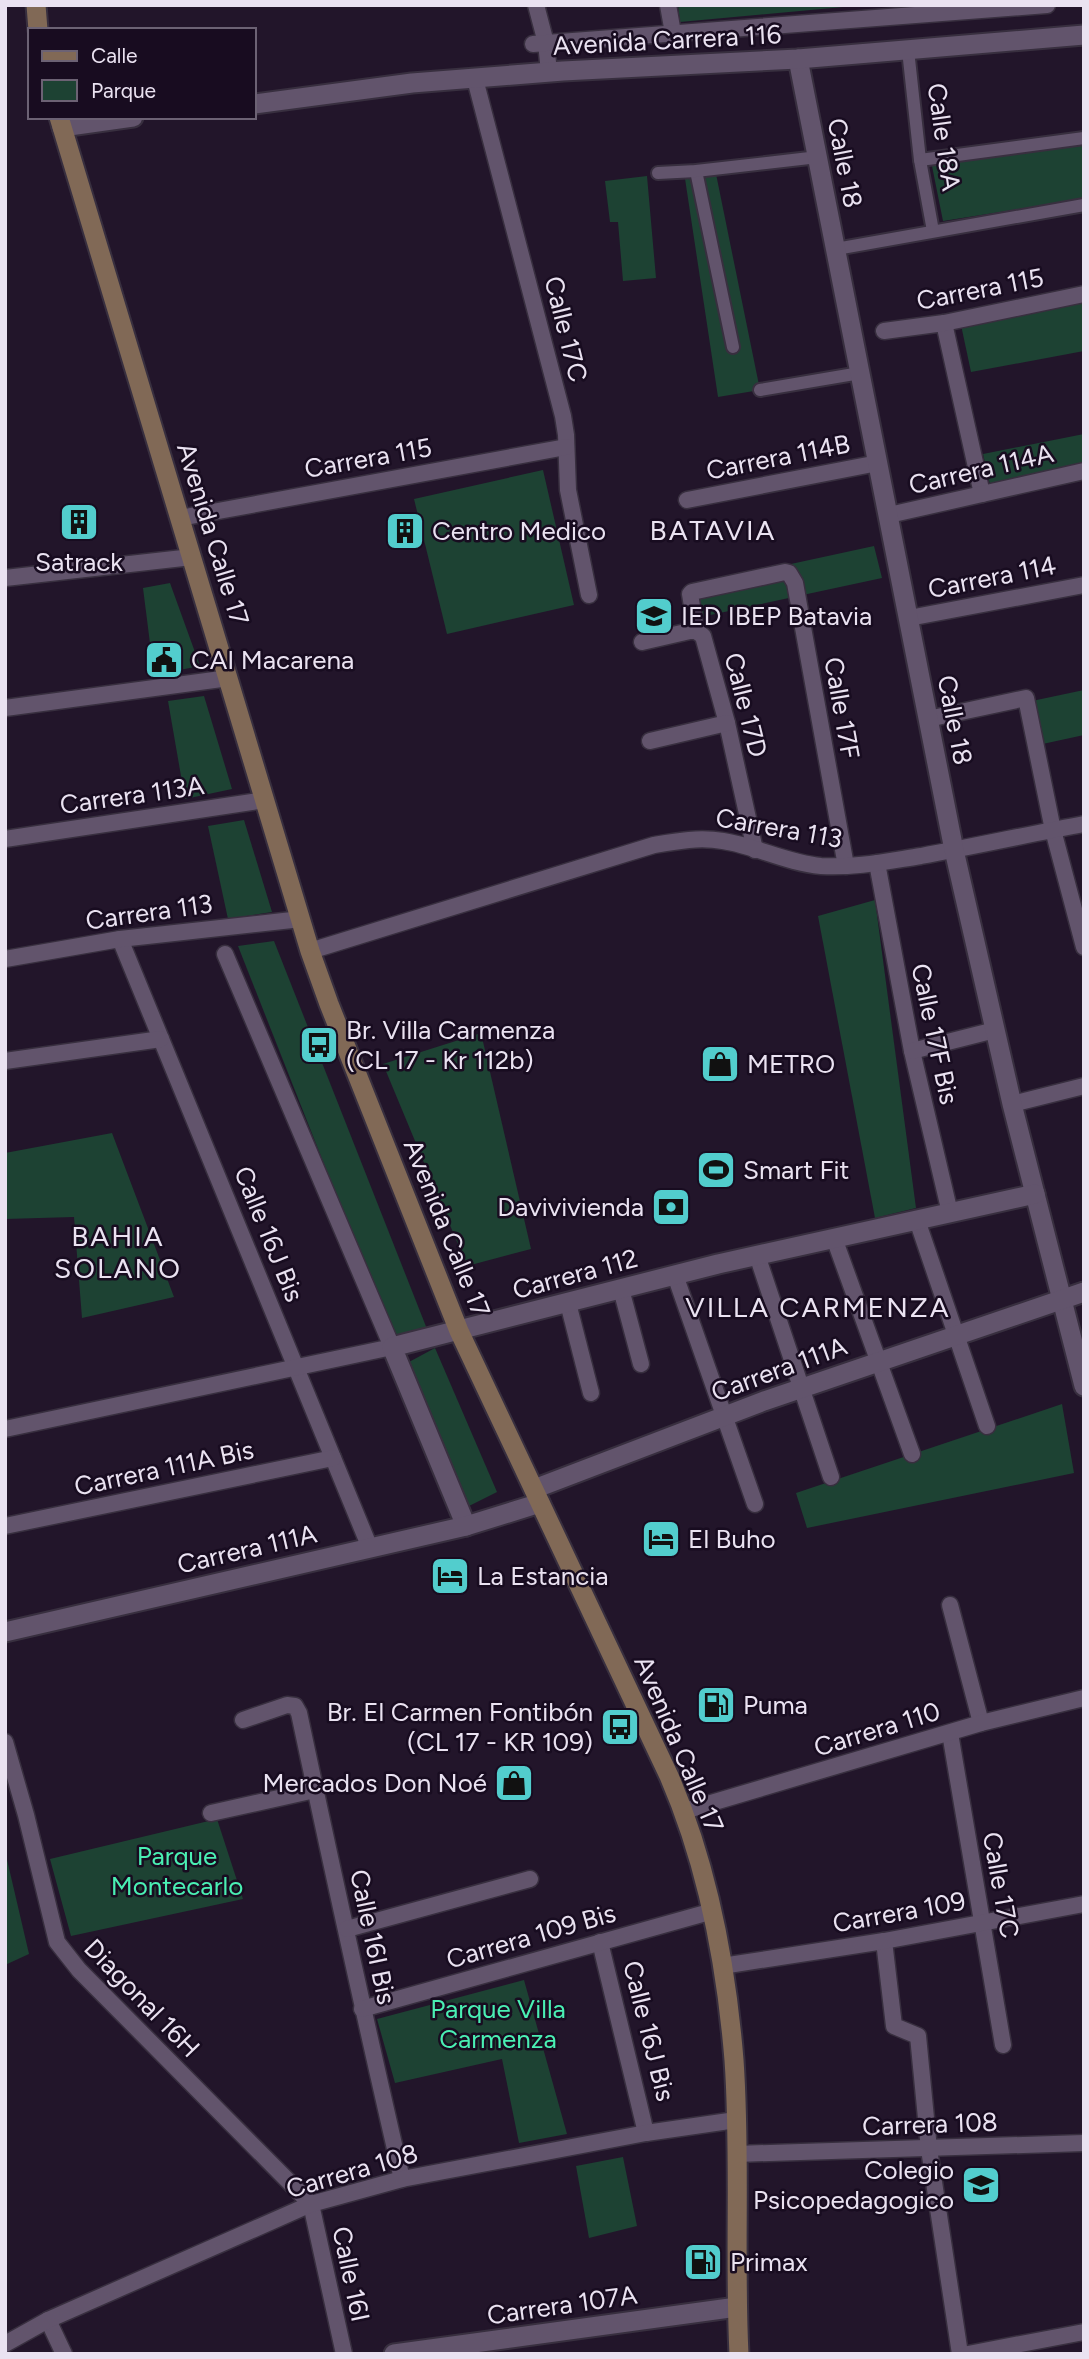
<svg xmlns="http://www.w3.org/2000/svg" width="1089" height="2359" viewBox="0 0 1089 2359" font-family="Figtree,sans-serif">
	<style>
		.green { fill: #1d4233 }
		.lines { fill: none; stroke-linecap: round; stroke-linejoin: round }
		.pedestrian-casing { stroke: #382f3f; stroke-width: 16 }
		.minor-casing { stroke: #382f3f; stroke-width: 19 }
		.tertiary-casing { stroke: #382f3f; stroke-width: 23 }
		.secondary-casing { stroke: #382f3f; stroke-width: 23 }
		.pedestrian { stroke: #62546c; stroke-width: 12 }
		.minor { stroke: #62546c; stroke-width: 16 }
		.tertiary { stroke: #62546c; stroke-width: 19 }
		.secondary { stroke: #816956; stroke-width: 19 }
		.labels { text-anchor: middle; stroke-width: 5; stroke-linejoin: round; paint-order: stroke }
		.street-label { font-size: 26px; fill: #eae2f1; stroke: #180c20 }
		.poi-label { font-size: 26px; fill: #eae2f1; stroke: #180c20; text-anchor: start }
		.park-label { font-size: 26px; fill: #4aefb3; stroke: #180c20 }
		.neighbourhood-label { font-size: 28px; letter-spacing: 2px; fill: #eae2f1; stroke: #180c20 }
	</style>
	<rect width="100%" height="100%" fill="#22152a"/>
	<g class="green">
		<polygon points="678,5 854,5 854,6 680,22"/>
		<polygon points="1084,144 1084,199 943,221 931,161"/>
		<polygon points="715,169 760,390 718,397 684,172"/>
		<polygon points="647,176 656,278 623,281 618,222 610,222 605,181"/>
		<polygon points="1084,300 1084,351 971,372 961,325"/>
		<polygon points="1084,434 1084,463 990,485 983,454"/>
		<polygon points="543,470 574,605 447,634 414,499"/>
		<polygon points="874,546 882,578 701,617 694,585"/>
		<polygon points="170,583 200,666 154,675 143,588"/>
		<polygon points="1084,690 1084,735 1038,745 1032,701"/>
		<polygon points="204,696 232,789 185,799 168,701"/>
		<polygon points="244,820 272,912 228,919 208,826"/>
		<polygon points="875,900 916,1208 875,1218 818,916"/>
		<polygon points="274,941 427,1329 393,1339 238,946"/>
		<polygon points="481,1033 531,1249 467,1266 383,1064"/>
		<polygon points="112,1133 174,1297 82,1318 74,1217 5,1219 5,1153"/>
		<polygon points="435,1348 497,1492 469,1506 409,1362"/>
		<polygon points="1062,1404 1074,1473 807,1528 796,1493"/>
		<polygon points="217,1819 243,1899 71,1936 50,1859"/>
		<polygon points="5,1851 29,1954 5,1965"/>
		<polygon points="524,1980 567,2134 519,2143 502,2059 395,2083 377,2019"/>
		<polygon points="623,2157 637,2226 589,2238 576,2166"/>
	</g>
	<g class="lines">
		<g class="pedestrian-casing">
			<g id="pedestrian">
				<polyline points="908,50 920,160 933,231"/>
				<polyline points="920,160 1084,138"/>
				<polyline points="696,171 733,347"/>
				<polyline points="658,173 696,171 818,157"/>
				<polyline points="836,249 1084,205"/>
				<polyline points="760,390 860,373"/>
			</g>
		</g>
		<g class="minor-casing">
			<g id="minor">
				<polyline points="536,5 546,43 549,72"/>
				<polyline points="668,5 673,33"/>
				<polyline points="533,44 1047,5"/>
				<polyline points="475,79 563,416 566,435 568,490 589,595"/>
				<polyline points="944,323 982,494"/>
				<polyline points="884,331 944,323 1084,294"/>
				<polyline points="687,500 878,463"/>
				<polyline points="889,515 1084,471"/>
				<polyline points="180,518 566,447"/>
				<polyline points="5,578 192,557"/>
				<polyline points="909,618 1084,585"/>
				<polyline points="696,631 690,594 692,592 785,572 789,573 795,583 846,866"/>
				<polyline points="642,642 690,631 696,631 703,636 727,723 755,850"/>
				<polyline points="5,708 229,678"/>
				<polyline points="928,719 1026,698 1053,830 1084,947"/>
				<polyline points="650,741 727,723"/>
				<polyline points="5,839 265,800"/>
				<polyline points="877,863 912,1051 950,1213"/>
				<polyline points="120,939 370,1548"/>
				<path d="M310,951L654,845C677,841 699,837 723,841C756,846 787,863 821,866C855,868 888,861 921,856C976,846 1030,834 1084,824"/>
				<polyline points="5,959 120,939 301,919"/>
				<polyline points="912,1051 995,1030"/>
				<polyline points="5,1061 161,1039"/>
				<polyline points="1012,1104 1084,1086"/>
				<polyline points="917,1220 987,1426"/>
				<polyline points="834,1238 912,1454"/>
				<polyline points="757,1255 831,1477"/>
				<polyline points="675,1275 755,1504"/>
				<polyline points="621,1289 641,1364"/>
				<polyline points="568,1303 591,1393"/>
				<polyline points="5,1429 392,1347 225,954"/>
				<polyline points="5,1526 333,1458"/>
				<polyline points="950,1605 981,1723"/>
				<path d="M243,1720L287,1705L295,1706L299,1713C332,1868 366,2024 402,2179"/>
				<polyline points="950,1733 1003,2045"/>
				<polyline points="5,1742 26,1815 57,1942 79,1970 311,2204 344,2354"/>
				<polyline points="684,1811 981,1723 1084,1698"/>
				<polyline points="211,1813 315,1790"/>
				<polyline points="347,1929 530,1879"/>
				<polyline points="884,1941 894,2026 918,2036 929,2149 960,2354"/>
				<polyline points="600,1942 646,2133"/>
				<polyline points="722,1966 884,1941 1084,1904"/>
				<polyline points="362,2009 713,1911"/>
				<polyline points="736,2154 1084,2143"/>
				<polyline points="48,2320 64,2354"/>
				<polyline points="5,2344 48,2320 311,2204 402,2179 646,2133 736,2120"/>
				<polyline points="968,2354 1084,2332"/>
			</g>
		</g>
		<g class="tertiary-casing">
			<g id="tertiary">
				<polyline points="798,59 954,850 1012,1104 1084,1386"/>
				<polyline points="254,104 412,83 563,71 798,59 1084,35"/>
				<polyline points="62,127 133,117"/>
				<polyline points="534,1489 764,1401 1084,1292"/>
				<polyline points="466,1526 392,1347 718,1264 1035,1194"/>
				<polyline points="5,1632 466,1526 540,1503"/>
				<polyline points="394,2354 737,2307"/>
			</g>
		</g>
		<g class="secondary-casing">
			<g id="secondary">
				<polyline points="36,5 38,30"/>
				<path d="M59,117L310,951L329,1004L459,1331L669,1776C708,1866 726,1962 734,2060C741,2158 734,2256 739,2354"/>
			</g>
		</g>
		<use href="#pedestrian" class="pedestrian"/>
		<use href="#minor" class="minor"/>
		<use href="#tertiary" class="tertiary"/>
		<use href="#secondary" class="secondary"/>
	</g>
	<defs>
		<g id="building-square" transform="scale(2.0125)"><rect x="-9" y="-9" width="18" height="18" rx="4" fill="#52cdcd" stroke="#180c20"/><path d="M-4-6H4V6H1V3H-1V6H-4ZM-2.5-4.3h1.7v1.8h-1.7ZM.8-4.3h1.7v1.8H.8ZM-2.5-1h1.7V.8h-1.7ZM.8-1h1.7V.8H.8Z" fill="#111"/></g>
		<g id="school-square" transform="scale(2.0125)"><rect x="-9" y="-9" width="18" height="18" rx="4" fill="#52cdcd" stroke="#180c20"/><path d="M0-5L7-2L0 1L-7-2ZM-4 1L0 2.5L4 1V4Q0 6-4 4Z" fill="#111"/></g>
		<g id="civic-square" transform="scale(2.0125)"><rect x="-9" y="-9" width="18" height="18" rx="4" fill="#52cdcd" stroke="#180c20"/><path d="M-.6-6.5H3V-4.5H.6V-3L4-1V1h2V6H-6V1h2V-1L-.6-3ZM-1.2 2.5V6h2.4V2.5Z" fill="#111"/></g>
		<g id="bus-square" transform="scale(2.0125)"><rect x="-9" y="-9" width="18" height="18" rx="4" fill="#52cdcd" stroke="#180c20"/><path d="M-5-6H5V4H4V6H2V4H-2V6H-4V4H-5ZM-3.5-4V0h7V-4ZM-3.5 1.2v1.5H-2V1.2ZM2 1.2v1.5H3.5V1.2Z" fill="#111"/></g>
		<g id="shop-square" transform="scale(2.0125)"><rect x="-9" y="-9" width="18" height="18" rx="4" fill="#52cdcd" stroke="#180c20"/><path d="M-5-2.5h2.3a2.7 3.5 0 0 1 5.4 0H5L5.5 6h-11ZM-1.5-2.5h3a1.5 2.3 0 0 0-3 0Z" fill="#111"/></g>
		<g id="stadium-square" transform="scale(2.0125)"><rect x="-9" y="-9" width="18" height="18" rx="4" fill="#52cdcd" stroke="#180c20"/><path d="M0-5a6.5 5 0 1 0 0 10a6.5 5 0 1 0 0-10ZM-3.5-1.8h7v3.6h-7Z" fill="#111"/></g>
		<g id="bank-square" transform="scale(2.0125)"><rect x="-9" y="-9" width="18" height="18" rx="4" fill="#52cdcd" stroke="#180c20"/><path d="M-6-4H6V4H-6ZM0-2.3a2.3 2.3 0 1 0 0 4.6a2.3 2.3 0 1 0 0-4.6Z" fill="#111"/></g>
		<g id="hotel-square" transform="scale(2.0125)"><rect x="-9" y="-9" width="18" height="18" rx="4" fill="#52cdcd" stroke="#180c20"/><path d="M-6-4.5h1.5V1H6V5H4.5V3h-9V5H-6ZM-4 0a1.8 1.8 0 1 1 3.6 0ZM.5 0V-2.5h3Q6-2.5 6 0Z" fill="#111"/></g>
		<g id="fuel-square" transform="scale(2.0125)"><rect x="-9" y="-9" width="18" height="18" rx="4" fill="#52cdcd" stroke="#180c20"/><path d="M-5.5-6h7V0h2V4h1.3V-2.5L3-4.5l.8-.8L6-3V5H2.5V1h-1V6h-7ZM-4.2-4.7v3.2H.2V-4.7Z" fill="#111"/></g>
	</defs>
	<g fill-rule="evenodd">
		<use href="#building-square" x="79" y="522"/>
		<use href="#building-square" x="405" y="531"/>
		<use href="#school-square" x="654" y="616"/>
		<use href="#civic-square" x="164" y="660"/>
		<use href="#bus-square" x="319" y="1045"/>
		<use href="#shop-square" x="720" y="1064"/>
		<use href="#stadium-square" x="716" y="1170"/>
		<use href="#bank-square" x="671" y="1207"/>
		<use href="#hotel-square" x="661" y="1539"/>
		<use href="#hotel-square" x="450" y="1576"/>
		<use href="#fuel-square" x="716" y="1705"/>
		<use href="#bus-square" x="620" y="1727"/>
		<use href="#shop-square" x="514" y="1783"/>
		<use href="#school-square" x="981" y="2185"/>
		<use href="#fuel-square" x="703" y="2262"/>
	</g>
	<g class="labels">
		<g class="street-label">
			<text transform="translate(667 40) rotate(-3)" y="9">Avenida Carrera 116</text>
			<text transform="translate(944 137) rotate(82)" y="9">Calle 18A</text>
			<text transform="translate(845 163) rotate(79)" y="9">Calle 18</text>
			<text transform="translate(980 289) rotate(-11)" y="9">Carrera 115</text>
			<text transform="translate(566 329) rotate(76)" y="9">Calle 17C</text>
			<text transform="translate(778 457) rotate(-11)" y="9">Carrera 114B</text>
			<text transform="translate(368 458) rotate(-10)" y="9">Carrera 115</text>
			<text transform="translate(981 469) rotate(-13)" y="9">Carrera 114A</text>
			<text transform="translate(213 534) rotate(73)" y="9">Avenida Calle 17</text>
			<text transform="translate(992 577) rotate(-11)" y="9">Carrera 114</text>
			<text transform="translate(746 705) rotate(76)" y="9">Calle 17D</text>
			<text transform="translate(842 708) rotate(80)" y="9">Calle 17F</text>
			<text transform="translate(955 720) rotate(79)" y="9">Calle 18</text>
			<text transform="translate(132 795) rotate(-8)" y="9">Carrera 113A</text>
			<text transform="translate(779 828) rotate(10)" y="9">Carrera 113</text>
			<text transform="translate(149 912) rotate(-8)" y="9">Carrera 113</text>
			<text transform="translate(935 1034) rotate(78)" y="9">Calle 17F Bis</text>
			<text transform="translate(447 1228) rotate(68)" y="9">Avenida Calle 17</text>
			<text transform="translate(269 1234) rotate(68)" y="9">Calle 16J Bis</text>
			<text transform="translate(575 1274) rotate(-15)" y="9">Carrera 112</text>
			<text transform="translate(779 1369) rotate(-20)" y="9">Carrera 111A</text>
			<text transform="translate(164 1468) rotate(-12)" y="9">Carrera 111A Bis</text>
			<text transform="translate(247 1549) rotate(-13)" y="9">Carrera 111A</text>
			<text transform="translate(877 1729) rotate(-17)" y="9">Carrera 110</text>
			<text transform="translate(679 1744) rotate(67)" y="9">Avenida Calle 17</text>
			<text transform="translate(1001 1885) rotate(80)" y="9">Calle 17C</text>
			<text transform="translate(899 1912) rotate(-10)" y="9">Carrera 109</text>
			<text transform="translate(531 1936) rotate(-16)" y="9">Carrera 109 Bis</text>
			<text transform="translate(373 1937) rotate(78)" y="9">Calle 16I Bis</text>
			<text transform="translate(142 1998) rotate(46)" y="9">Diagonal 16H</text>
			<text transform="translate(649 2031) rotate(76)" y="9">Calle 16J Bis</text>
			<text transform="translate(930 2124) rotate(-2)" y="9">Carrera 108</text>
			<text transform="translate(352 2171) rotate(-16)" y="9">Carrera 108</text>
			<text transform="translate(351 2274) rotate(78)" y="9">Calle 16I</text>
			<text transform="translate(562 2305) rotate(-8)" y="9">Carrera 107A</text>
		</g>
		<g class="poi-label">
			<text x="432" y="540">Centro Medico</text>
			<text x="79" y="571" text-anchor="middle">Satrack</text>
			<text x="681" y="625">IED IBEP Batavia</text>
			<text x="191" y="669">CAI Macarena</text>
			<text x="346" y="1039">Br. Villa Carmenza<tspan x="346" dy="30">(CL 17 - Kr 112b)</tspan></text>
			<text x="747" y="1073">METRO</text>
			<text x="743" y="1179">Smart Fit</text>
			<text x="644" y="1216" text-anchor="end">Davivivienda</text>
			<text x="688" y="1548">El Buho</text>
			<text x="477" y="1585">La Estancia</text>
			<text x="743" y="1714">Puma</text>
			<text x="593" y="1721" text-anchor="end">Br. El Carmen Fontibón<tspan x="593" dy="30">(CL 17 - KR 109)</tspan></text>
			<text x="487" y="1792" text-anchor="end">Mercados Don Noé</text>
			<text x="954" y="2179" text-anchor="end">Colegio<tspan x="954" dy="30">Psicopedagogico</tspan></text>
			<text x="730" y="2271">Primax</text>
		</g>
		<g class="park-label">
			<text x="177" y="1865">Parque<tspan x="177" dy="30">Montecarlo</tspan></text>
			<text x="498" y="2018">Parque Villa<tspan x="498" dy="30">Carmenza</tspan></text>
		</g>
		<g class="neighbourhood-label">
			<text x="713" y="540">BATAVIA</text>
			<text x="118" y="1246">BAHIA<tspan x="118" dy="32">SOLANO</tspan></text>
			<text x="818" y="1317">VILLA CARMENZA</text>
		</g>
	</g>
	<rect width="1089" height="2359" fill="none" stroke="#eae2f1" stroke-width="14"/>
	<rect x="28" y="28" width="228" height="91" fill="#180c20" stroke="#6c6274" stroke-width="2"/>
	<rect x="42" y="51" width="35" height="10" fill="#816956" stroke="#6c6274" stroke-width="2"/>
	<text x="91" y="63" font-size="21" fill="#eae2f1">Calle</text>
	<rect x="42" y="80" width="35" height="21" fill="#1d4233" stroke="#6c6274" stroke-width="2"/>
	<text x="91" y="98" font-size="21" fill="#eae2f1">Parque</text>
</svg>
